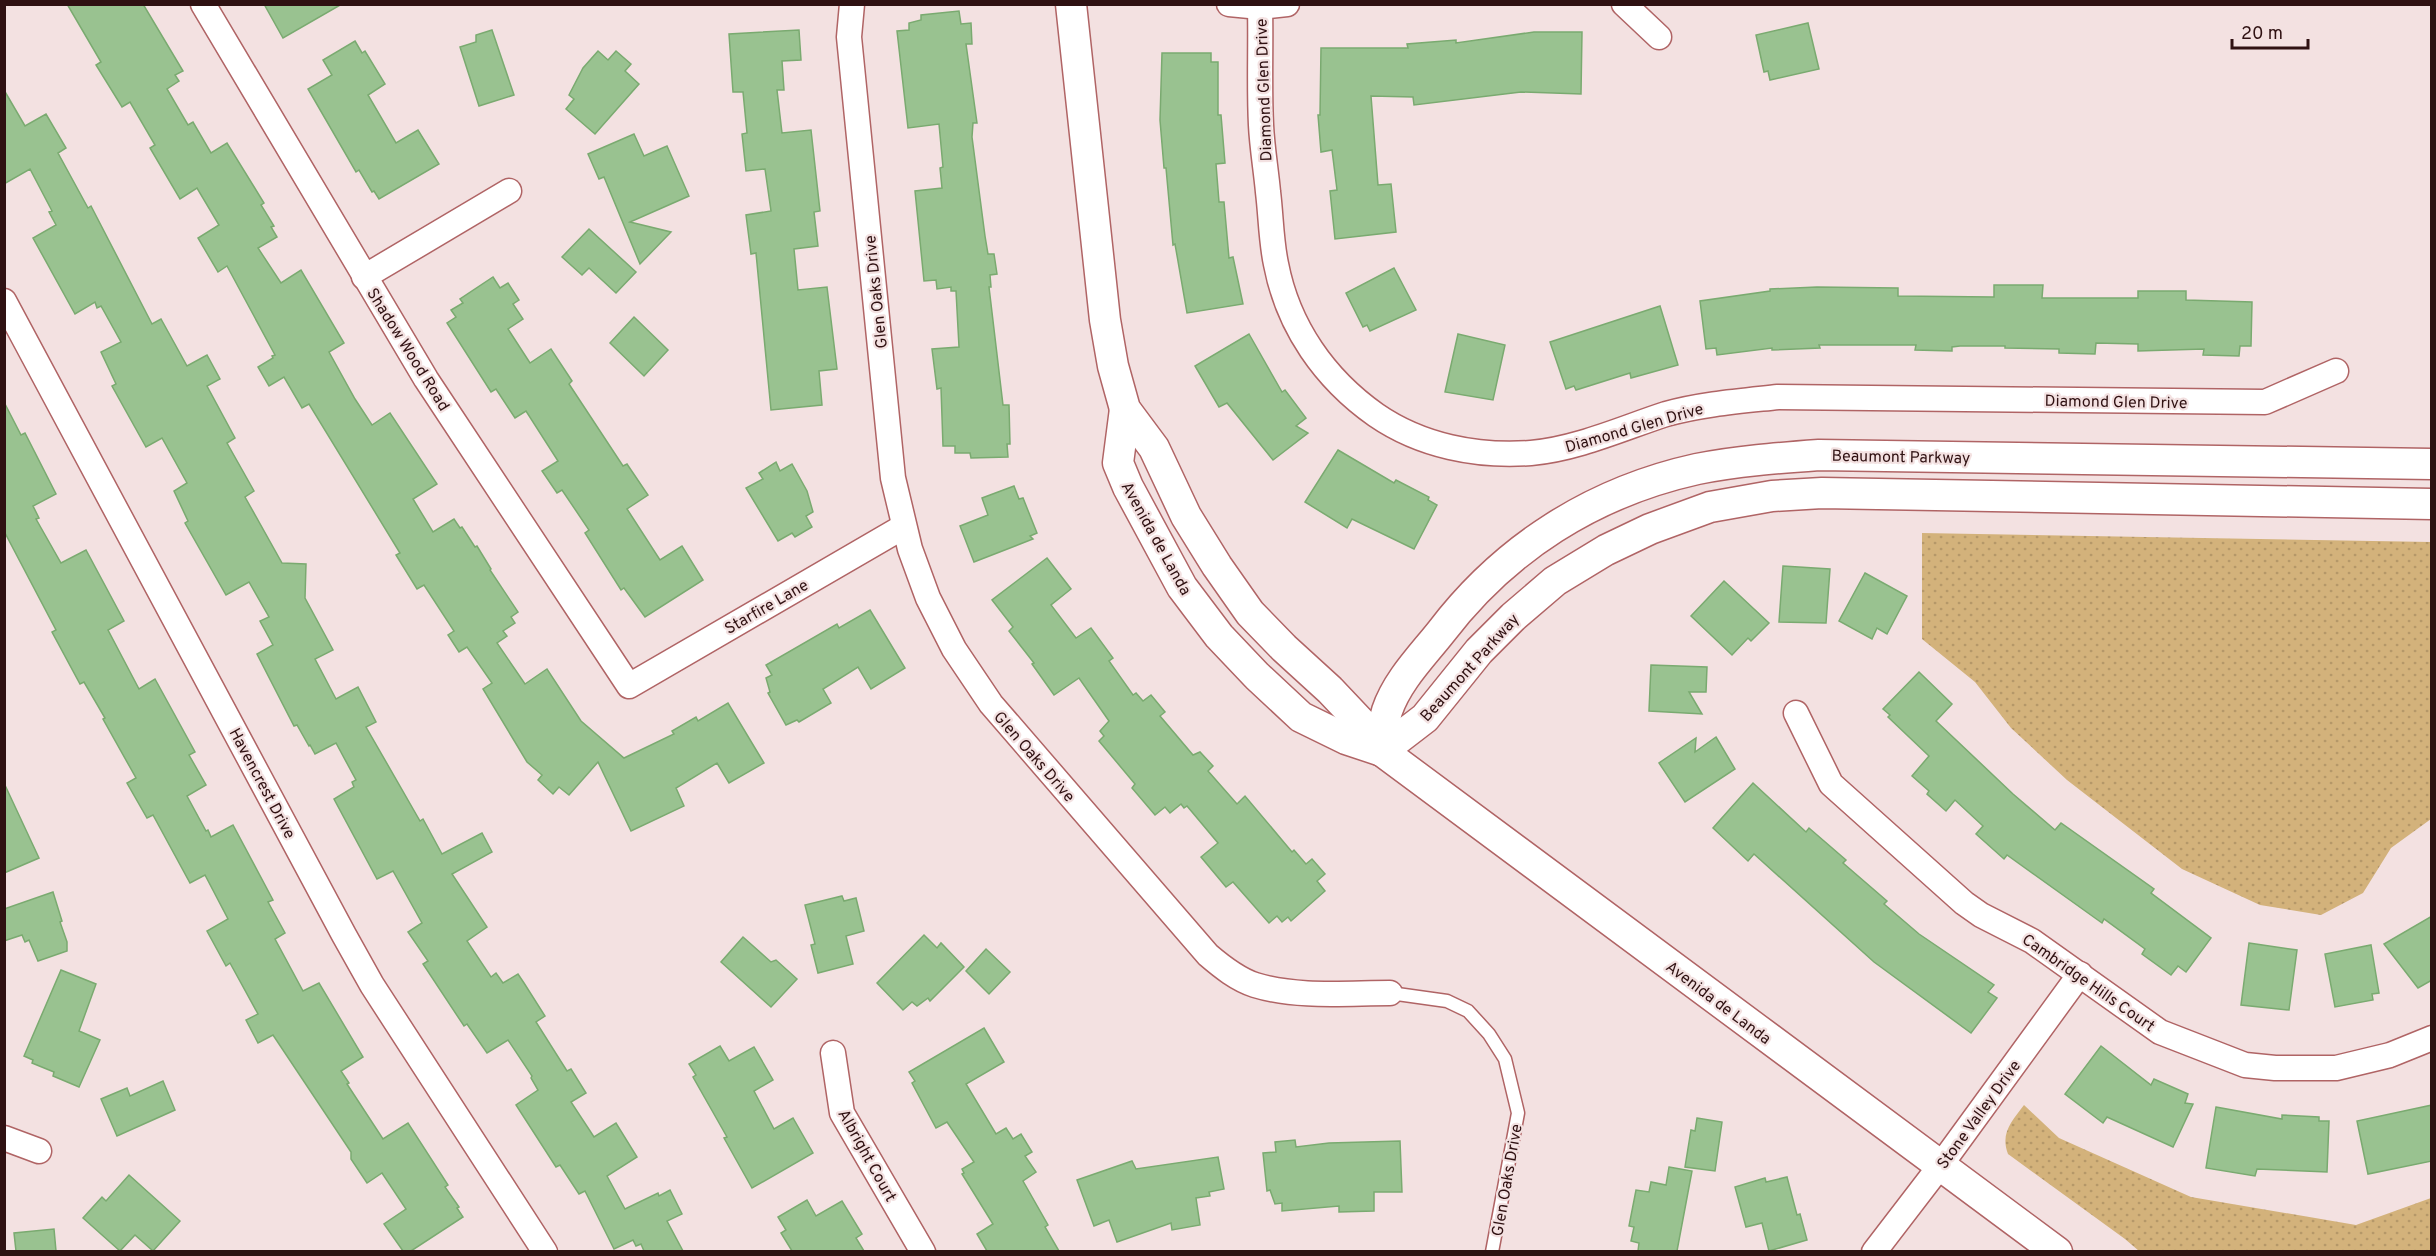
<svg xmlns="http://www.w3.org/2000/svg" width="2436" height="1256" viewBox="0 0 2436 1256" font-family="Overpass,sans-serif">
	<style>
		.grass { fill: url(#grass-dots) }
		.building { fill: #99c290; stroke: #7aaa70; stroke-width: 1.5 }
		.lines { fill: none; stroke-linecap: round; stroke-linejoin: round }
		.service-casing { stroke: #b06465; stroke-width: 15 }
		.minor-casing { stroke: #b06465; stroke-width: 27 }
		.tertiary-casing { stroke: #b06465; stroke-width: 33 }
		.service { stroke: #fff; stroke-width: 12 }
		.minor { stroke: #fff; stroke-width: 24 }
		.tertiary { stroke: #fff; stroke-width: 30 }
		.labels { text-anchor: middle; stroke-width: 4.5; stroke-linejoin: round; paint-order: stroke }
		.street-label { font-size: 16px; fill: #2f1112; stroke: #f3e1e1 }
	</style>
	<defs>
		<pattern id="grass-dots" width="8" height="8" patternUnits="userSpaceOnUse" patternTransform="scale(1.5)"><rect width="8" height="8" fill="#d3b27b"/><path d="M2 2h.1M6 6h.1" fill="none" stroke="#b59869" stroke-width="1.8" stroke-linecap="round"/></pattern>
	</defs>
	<rect width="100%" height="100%" fill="#f3e1e1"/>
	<g class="grass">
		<polygon points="1922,533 2431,542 2431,819 2391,848 2363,893 2321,915 2260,905 2182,869 2067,780 2011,728 1975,682 1922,639"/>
		<path d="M2024,1105L2059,1138L2191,1197L2356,1225L2431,1198V1251H2139L2125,1239L2008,1154C2000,1133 2012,1121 2024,1105Z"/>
	</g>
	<g class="building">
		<polygon points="67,4 143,4 183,71 175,75 179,81 167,89 188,125 193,122 211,153 227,143 264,203 261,205 274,226 271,227 277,237 258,248 281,283 301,270 344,343 329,352 355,399 372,425 390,413 437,484 413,499 433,532 454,519 460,528 462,527 475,547 477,546 491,569 490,570 518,612 511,617 515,623 503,631 507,636 497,643 525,684 547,669 581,721 624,758 674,734 672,731 696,717 698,721 728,703 764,763 729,783 717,763 676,788 684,806 631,831 598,762 569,795 559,787 553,794 538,780 542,775 527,762 483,689 492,683 467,647 459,652 448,635 454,631 424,585 417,589 396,555 400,553 309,404 302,408 284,377 269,386 258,367 273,358 272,356 275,355 227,266 218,272 198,238 219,225 197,188 180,199 150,148 155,145 130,102 122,107 96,65 101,62"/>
		<polygon points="264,4 342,4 283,38"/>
		<polygon points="959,11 961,24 971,23 972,44 966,44 977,123 973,123 972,137 985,236 988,254 994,254 997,274 990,275 991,287 989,287 1003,405 1009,405 1010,444 1007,444 1008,457 971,458 970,453 955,453 955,446 943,446 941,388 937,389 932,349 959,347 956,291 951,291 951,287 937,289 936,280 924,281 915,191 942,188 940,168 943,167 939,124 908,128 897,31 909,30 909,23 921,20 921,15"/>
		<polygon points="1808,23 1819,69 1770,80 1768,71 1764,72 1756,35"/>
		<polygon points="492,30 514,95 479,106 460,47 476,42 476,35"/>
		<polygon points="799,30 801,60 782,61 784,90 777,90 782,133 811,130 820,211 814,212 818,246 794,249 798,290 827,287 837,369 819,371 822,405 771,410 756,253 751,254 746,215 771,211 765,169 746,171 742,134 747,133 743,92 733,92 729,34"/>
		<polygon points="1534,32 1582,32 1581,94 1521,92 1414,105 1413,97 1371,96 1378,185 1391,184 1396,232 1335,239 1330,191 1337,190 1332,150 1321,152 1318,115 1320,115 1321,48 1408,48 1407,44 1456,40 1456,43"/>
		<polygon points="355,41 362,53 365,51 385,84 368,95 396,143 418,130 439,164 379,199 374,191 372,192 359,170 356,172 308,89 332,75 323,60"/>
		<polygon points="598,51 608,60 616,51 631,64 625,71 639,84 595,134 566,109 574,99 569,95 583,68"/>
		<polygon points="1162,53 1211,53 1211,62 1218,62 1218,115 1221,115 1225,163 1216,164 1219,202 1224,202 1229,258 1233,257 1243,304 1187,313 1175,244 1173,245 1166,168 1164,168 1160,120"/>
		<polygon points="4,90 25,126 46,114 66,148 58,153 88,208 91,206 152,324 161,319 187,366 207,355 220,379 207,386 235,438 227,443 254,491 245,497 282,563 306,564 305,598 333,650 315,659 336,699 358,687 376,722 366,727 420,821 423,819 442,854 482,833 492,852 452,874 487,927 467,941 491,977 496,973 503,983 518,974 524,983 545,1016 536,1022 567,1071 571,1069 586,1093 571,1102 594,1137 616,1123 637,1157 607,1176 625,1209 658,1193 659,1196 670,1190 682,1214 667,1221 683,1251 644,1251 641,1244 636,1246 633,1240 614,1249 585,1191 579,1194 560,1165 556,1167 516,1105 538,1090 531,1078 532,1076 508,1040 487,1053 467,1024 464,1026 423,964 428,961 408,932 422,923 393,871 377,879 334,799 354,787 352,782 356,780 336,743 315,754 310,745 309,746 297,725 294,726 257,654 273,645 260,621 269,617 249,582 226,595 185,523 188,521 174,491 187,483 162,438 146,447 112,386 116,384 101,352 121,342 101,306 97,308 95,302 75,314 33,238 56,225 49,212 52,211 30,169 4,184"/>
		<polygon points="634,134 644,156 667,146 689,196 630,222 671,232 640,264 604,177 599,179 588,154"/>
		<polygon points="589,229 636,272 616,293 589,268 582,275 562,257"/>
		<polygon points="1394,268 1416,310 1370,331 1367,325 1363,327 1346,293"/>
		<polygon points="493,277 500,288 508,283 519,300 513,304 523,319 508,329 530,363 551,349 572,381 569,384 623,466 627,464 648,495 627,509 660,560 682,546 703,580 645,617 624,588 621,590 585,533 589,530 562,490 557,493 542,471 558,461 526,411 515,418 496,389 491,392 447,323 456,317 451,310 463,303 460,299"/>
		<polygon points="1994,285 2043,285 2042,298 2138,298 2138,291 2186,291 2186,300 2252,302 2251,346 2240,346 2239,356 2203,355 2204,349 2138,351 2138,344 2096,343 2095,354 2059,353 2059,349 2005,348 2005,346 1960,346 1952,347 1952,351 1915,350 1916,345 1819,345 1820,348 1772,350 1772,348 1717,355 1716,348 1706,349 1700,301 1770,291 1770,289 1817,287 1898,288 1898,296 1994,297"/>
		<polygon points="1660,306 1678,365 1631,378 1630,373 1576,390 1574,386 1566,389 1550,342"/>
		<polygon points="634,317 668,350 644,376 610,343"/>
		<polygon points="1249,334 1282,392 1285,390 1306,418 1296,426 1308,433 1273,460 1227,403 1219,407 1195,366"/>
		<polygon points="1458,334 1505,345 1493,400 1445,392"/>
		<polygon points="4,402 21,435 25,433 56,494 33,506 39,518 36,519 61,563 86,550 124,621 108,630 139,689 155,679 195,752 189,755 206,785 187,796 206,831 208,830 211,837 233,825 273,900 268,902 285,933 275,939 303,991 319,983 363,1057 341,1071 349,1083 347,1084 383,1139 408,1123 448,1185 445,1187 459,1207 457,1208 463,1217 411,1251 403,1251 384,1224 406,1209 382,1173 367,1183 351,1159 351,1152 273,1035 258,1043 246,1020 258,1014 230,963 226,966 207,931 228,919 205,875 190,883 153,815 147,818 127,783 136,778 103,719 105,718 84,682 80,684 52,632 56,630 4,531"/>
		<polygon points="1338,450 1394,483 1396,480 1429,497 1428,500 1437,505 1414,549 1352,519 1347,528 1305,502"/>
		<polygon points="776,462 780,471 792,464 807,491 813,512 806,516 812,527 795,537 792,533 778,541 746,488 763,479 759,473"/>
		<polygon points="1014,486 1019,499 1023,498 1037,533 1030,536 1033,539 974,562 960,526 988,515 982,498"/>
		<polygon points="1047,558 1071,589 1051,605 1076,638 1091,628 1113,658 1109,661 1133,695 1136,693 1143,701 1151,695 1165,712 1160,716 1193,755 1200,752 1213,766 1208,771 1237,804 1245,796 1292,852 1294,850 1306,864 1312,859 1325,874 1317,881 1325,891 1291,921 1288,917 1282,922 1277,916 1269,923 1233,882 1226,887 1201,857 1218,843 1187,806 1184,808 1181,804 1170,813 1165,807 1155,815 1132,788 1135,784 1099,741 1104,736 1100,731 1109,721 1079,678 1054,695 1032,664 1034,663 1009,631 1013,627 992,600"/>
		<polygon points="1783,566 1830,569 1826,623 1779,622"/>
		<polygon points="1865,573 1907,596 1887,634 1877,628 1872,639 1839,621"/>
		<polygon points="1724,581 1769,623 1751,641 1748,638 1732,655 1691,616"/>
		<polygon points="870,610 905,668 871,689 858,667 823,689 831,703 799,722 797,720 786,725 768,693 770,692 766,678 772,675 766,665 837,624 839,628"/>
		<polygon points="1651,665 1707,667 1706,692 1689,692 1702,714 1649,711"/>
		<polygon points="1919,672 1952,704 1936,721 2013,794 2055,830 2061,823 2154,889 2151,893 2211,938 2186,972 2178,966 2171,975 2142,954 2145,949 2104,919 2102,923 2007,855 2004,859 1976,834 1983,826 1955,800 1946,811 1927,794 1929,791 1912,776 1929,756 1888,717 1890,715 1883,709"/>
		<polygon points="1716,737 1735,769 1685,802 1659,763 1696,738 1695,752"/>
		<polygon points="4,783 39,858 4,873"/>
		<polygon points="1753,783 1806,832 1809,828 1846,860 1843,863 1887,901 1884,904 1919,934 1994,985 1988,992 1997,998 1971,1033 1874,962 1754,854 1748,861 1713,828"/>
		<polygon points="53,892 62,921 60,922 67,942 67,951 38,961 29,940 25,942 22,935 4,941 4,909"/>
		<polygon points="842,896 844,901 856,898 864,931 846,936 853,964 818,973 811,945 815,944 805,905"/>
		<polygon points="2432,916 2432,980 2418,988 2384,944"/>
		<polygon points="924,935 937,948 941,943 964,967 930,1001 928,998 917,1006 912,1002 903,1010 877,983"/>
		<polygon points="743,937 771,962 776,960 797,979 771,1007 721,962"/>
		<polygon points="2249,943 2297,950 2289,1010 2241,1005"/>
		<polygon points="2371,945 2379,993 2372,994 2373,1000 2335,1007 2325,954"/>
		<polygon points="986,949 1010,972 989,994 966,971"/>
		<polygon points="61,970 96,984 79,1031 100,1040 79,1087 53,1076 54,1072 32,1063 33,1060 24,1056"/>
		<polygon points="984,1028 1004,1062 966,1084 996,1134 1006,1128 1013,1139 1021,1134 1032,1152 1025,1156 1036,1172 1023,1181 1048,1225 1045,1227 1059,1251 987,1251 977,1234 993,1224 962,1174 964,1173 962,1169 974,1162 947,1122 936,1128 912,1083 915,1081 909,1072"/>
		<polygon points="720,1046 729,1061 754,1047 773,1080 754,1091 774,1129 793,1118 813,1153 752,1188 724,1138 727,1137 693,1077 696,1075 689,1064"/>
		<polygon points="2101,1046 2151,1085 2154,1079 2188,1094 2185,1103 2193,1104 2173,1147 2107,1117 2103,1123 2065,1094"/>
		<polygon points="163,1081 175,1110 117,1136 101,1099 127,1088 130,1096"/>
		<polygon points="2432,1105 2432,1161 2368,1174 2357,1121"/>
		<polygon points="2216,1107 2282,1119 2282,1115 2319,1117 2319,1121 2329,1121 2327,1172 2257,1169 2255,1176 2206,1168"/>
		<polygon points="1697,1118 1722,1122 1715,1171 1685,1167 1691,1130 1695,1131"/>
		<polygon points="1295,1140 1296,1147 1329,1143 1400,1141 1402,1192 1374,1192 1374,1211 1339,1212 1339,1206 1282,1211 1282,1203 1275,1204 1270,1190 1267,1191 1263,1153 1276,1152 1275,1142"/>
		<polygon points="1218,1157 1224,1189 1209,1192 1210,1196 1196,1198 1200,1225 1172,1230 1171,1223 1117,1242 1109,1220 1094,1226 1077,1180 1132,1161 1136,1169"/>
		<polygon points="1669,1167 1692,1171 1677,1251 1638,1251 1639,1243 1631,1241 1634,1227 1629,1226 1636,1190 1649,1192 1651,1182 1666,1185"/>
		<polygon points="129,1175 180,1221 153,1251 135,1235 120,1251 83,1218 102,1197 106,1201"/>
		<polygon points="1787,1177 1797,1215 1800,1214 1807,1240 1769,1251 1762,1223 1746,1227 1735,1187 1765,1178 1766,1182"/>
		<polygon points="807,1200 816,1216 842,1201 862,1234 856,1238 864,1251 792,1251 781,1233 786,1230 778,1217"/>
		<polygon points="54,1229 56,1251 16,1251 14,1233"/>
	</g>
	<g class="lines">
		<g class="service-casing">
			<polyline id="service" points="1390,993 1447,1001 1468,1011 1489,1034 1505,1059 1518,1113 1492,1252"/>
		</g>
		<g class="minor-casing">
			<g id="minor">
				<polyline points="203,4 426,379 629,686 903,527"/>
				<path d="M852,4L849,37L893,478L910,549L928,598L954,649L991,704L1208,955C1222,967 1237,979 1255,985C1297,998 1347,993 1390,993"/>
				<polyline points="1229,4 1260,7 1287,4"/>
				<polyline points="1624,4 1659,37"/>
				<path d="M1260,7C1261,46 1259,86 1261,125C1262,147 1266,170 1268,192C1271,216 1271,241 1276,264C1288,327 1325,379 1376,415C1421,446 1477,457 1531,453C1577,449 1623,428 1666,414C1702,404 1741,401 1778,397L2265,402L2336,371"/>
				<polyline points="364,277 509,191"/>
				<polyline points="4,301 344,935 372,985 545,1252"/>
				<polyline points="1796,713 1831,784 1964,903 1981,915 2032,941 2160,1032 2245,1065 2275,1068 2336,1068 2390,1055 2432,1038"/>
				<polyline points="833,1053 842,1113 923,1252"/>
				<polyline points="4,1138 39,1151"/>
				<polyline points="1874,1252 1940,1166 2080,974"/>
			</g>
		</g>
		<g class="tertiary-casing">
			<g id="tertiary">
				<polyline points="1071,4 1105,320 1113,366 1125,409 1154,448 1186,516 1217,566 1250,613 1284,648 1330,690 1365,727 1382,751"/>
				<polyline points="1125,409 1118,463 1128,487 1182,587 1219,636 1257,676 1301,717 1346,739 1382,751 2057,1252"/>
				<path d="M1382,751C1383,739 1383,723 1387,711C1397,681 1422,656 1441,632C1505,548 1593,492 1697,469C1737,461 1778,458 1819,455L2432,464"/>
				<polyline points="1382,751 1425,718 1479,651 1513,617 1555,581 1606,550 1650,529 1710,507 1772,496 1822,493 2432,504"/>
			</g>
		</g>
		<use href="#service" class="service"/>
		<use href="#minor" class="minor"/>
		<use href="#tertiary" class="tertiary"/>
	</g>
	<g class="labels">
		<g class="street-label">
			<text transform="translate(1263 90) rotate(-92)" y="6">Diamond Glen Drive</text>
			<text transform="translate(875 292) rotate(-96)" y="6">Glen Oaks Drive</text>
			<text transform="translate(409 349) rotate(58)" y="6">Shadow Wood Road</text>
			<text transform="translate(2116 401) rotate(1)" y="6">Diamond Glen Drive</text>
			<text transform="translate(1634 427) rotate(-16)" y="6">Diamond Glen Drive</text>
			<text transform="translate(1901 456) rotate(1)" y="6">Beaumont Parkway</text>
			<text transform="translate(1157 538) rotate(61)" y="6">Avenida de Landa</text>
			<text transform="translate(766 606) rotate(-30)" y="6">Starfire Lane</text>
			<text transform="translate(1469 667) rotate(-48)" y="6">Beaumont Parkway</text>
			<text transform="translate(1035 756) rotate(49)" y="6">Glen Oaks Drive</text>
			<text transform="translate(263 783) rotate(62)" y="6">Havencrest Drive</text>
			<text transform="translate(2089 982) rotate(35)" y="6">Cambridge Hills Court</text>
			<text transform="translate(1719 1002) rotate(37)" y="6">Avenida de Landa</text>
			<text transform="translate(1978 1114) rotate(-54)" y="6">Stone Valley Drive</text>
			<text transform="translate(868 1155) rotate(61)" y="6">Albright Court</text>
			<text transform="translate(1506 1180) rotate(-80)" y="6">Glen Oaks Drive</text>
		</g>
	</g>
	<rect width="2436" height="1256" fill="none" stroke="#2f1112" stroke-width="12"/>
	<path d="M2232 39v9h76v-9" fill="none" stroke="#2f1112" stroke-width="3"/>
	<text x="2241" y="39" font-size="18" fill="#2f1112" stroke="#f3e1e1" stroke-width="4.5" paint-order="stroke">20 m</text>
</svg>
